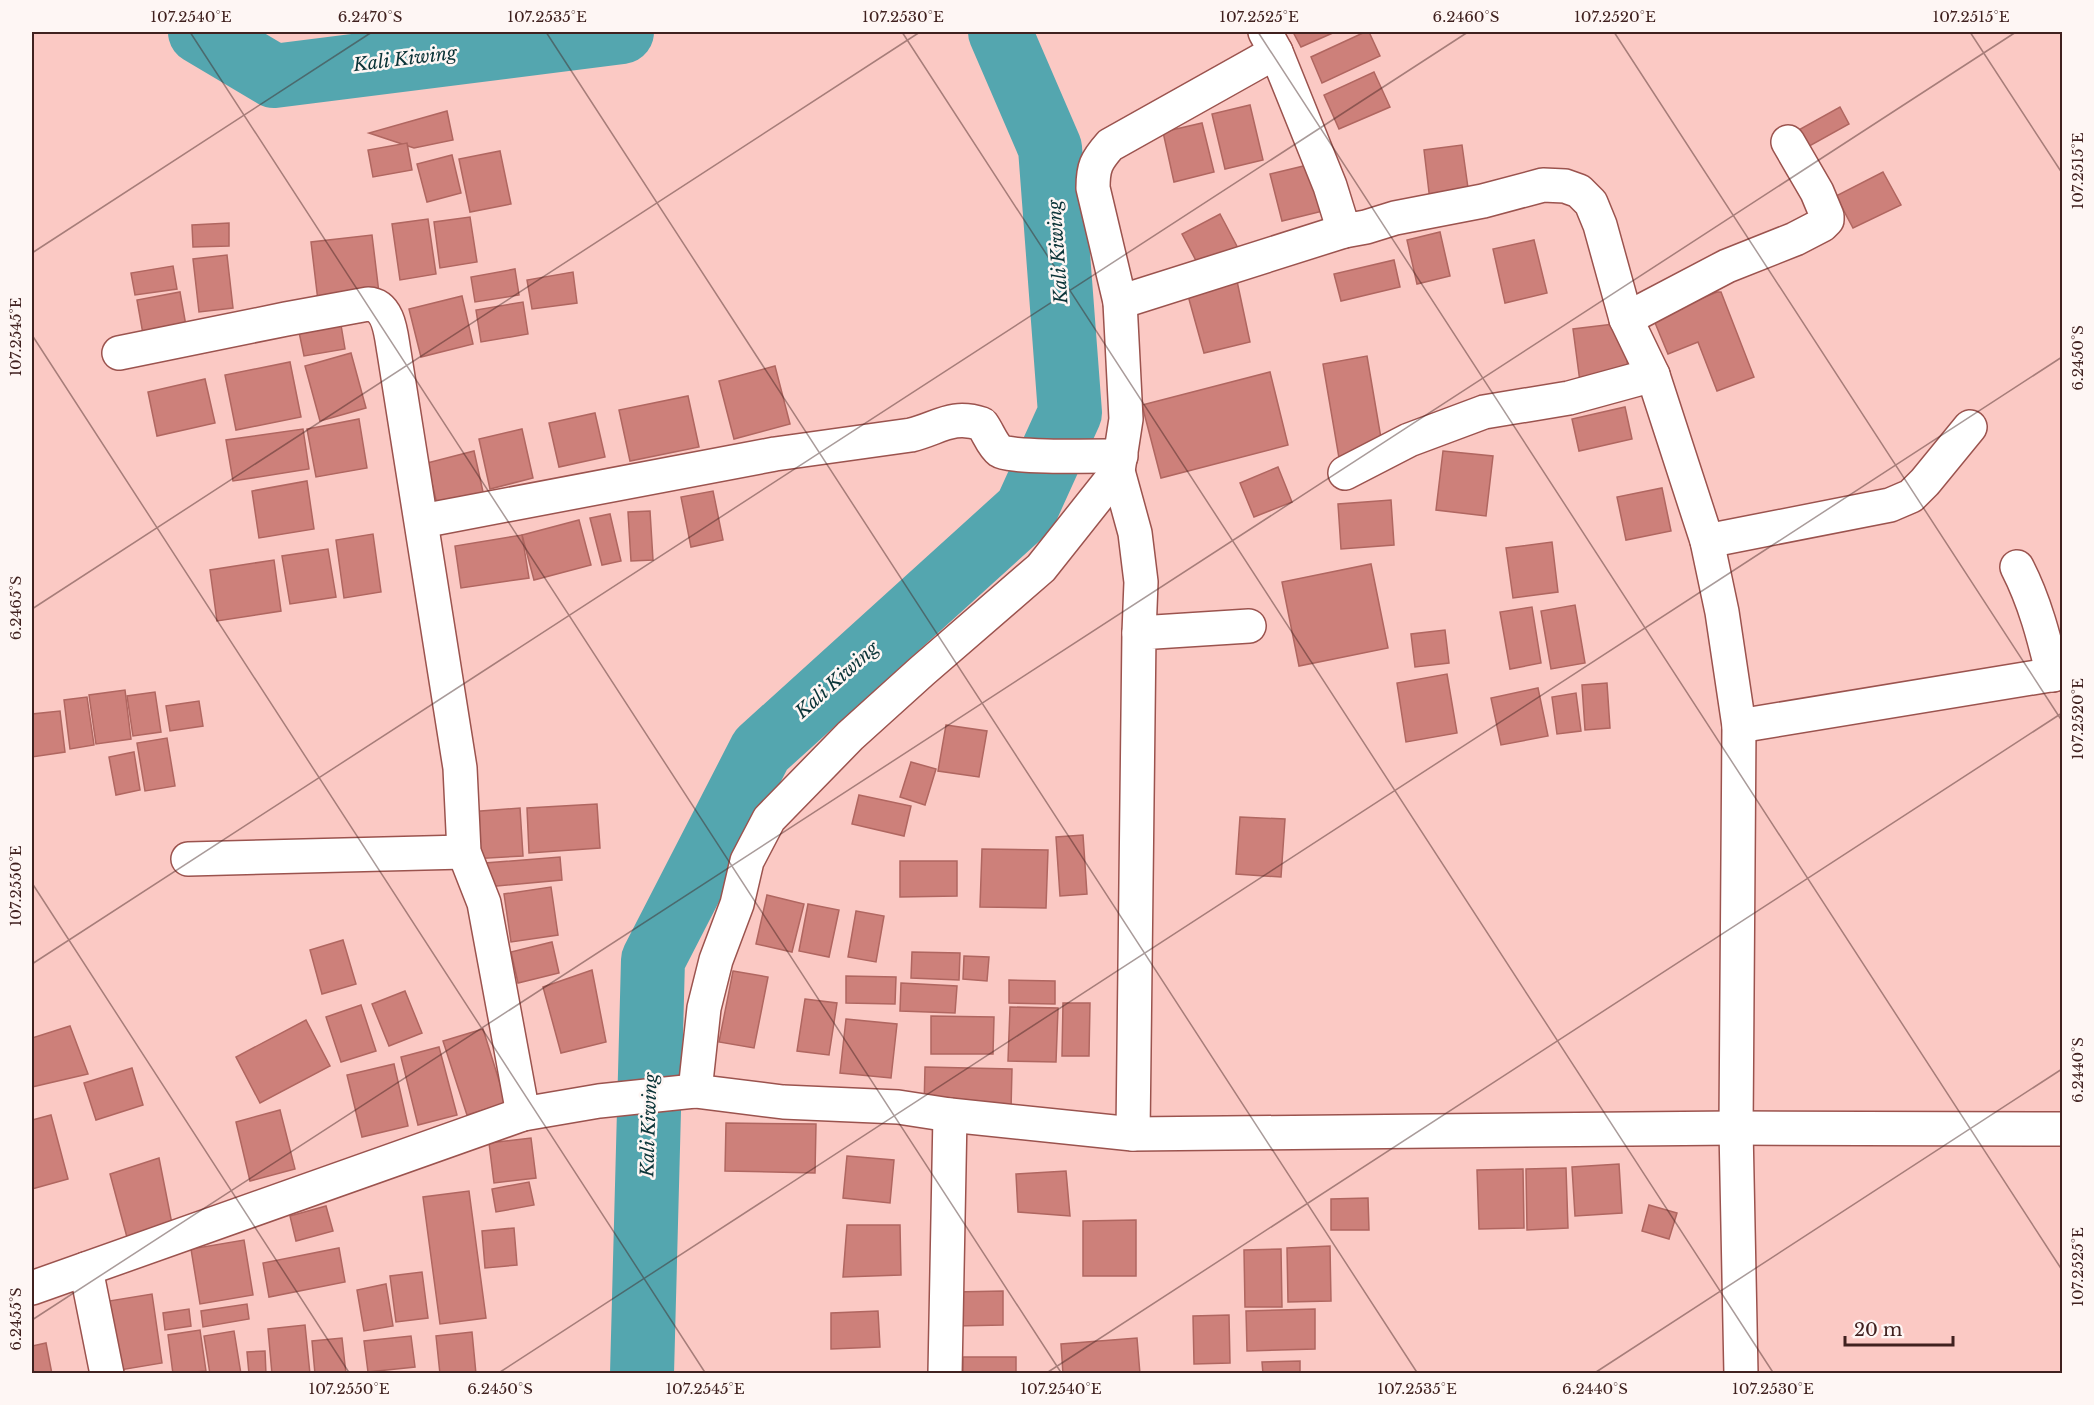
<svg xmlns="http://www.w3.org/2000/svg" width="2094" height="1405" viewBox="0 0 2094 1405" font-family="'Libre Baskerville',serif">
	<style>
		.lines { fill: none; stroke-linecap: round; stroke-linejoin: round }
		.river { stroke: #54a6af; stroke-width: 64 }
		.building { fill: #cd807a; stroke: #b06660; stroke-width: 1.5 }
		.minor-casing { stroke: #9b534e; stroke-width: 36 }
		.minor { stroke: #fff; stroke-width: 33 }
		.ticks { fill: none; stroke: #40211f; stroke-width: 1.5; stroke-opacity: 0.45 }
		.labels { text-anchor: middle; stroke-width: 5; stroke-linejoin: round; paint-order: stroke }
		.water-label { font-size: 18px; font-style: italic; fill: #0a3337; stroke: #fef6f4 }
		.neatline { fill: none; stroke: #40211f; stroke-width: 2 }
		.ticks-label { font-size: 15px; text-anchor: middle; fill: #40211f }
	</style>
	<rect width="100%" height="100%" fill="#fbc9c4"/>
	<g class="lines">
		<g class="river">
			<polyline points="200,32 274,76 622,32"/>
			<polyline points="642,1374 653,960 761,750 1026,510 1070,413 1050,148 1000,32"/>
		</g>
	</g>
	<g class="building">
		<polygon points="1293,32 1335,32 1301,47"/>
		<polygon points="1365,32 1369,32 1380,56 1322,83 1311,57"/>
		<polygon points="1374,72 1390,107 1339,129 1324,95"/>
		<polygon points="1250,105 1263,160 1225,169 1212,114"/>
		<polygon points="1840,107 1849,124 1804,149 1795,132"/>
		<polygon points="447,111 453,140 414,148 369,133"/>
		<polygon points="1202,123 1214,172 1174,182 1163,132"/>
		<polygon points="407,143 412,170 373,177 368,150"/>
		<polygon points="1462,145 1469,195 1430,201 1424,150"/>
		<polygon points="500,151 511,204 470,212 459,159"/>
		<polygon points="452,155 461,193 427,202 417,164"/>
		<polygon points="1312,164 1323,211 1282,221 1270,174"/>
		<polygon points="1883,172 1901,205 1853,228 1836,196"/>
		<polygon points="1220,214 1240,252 1202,272 1182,234"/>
		<polygon points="470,217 477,262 440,268 434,222"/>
		<polygon points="428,219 436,274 400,280 392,224"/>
		<polygon points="229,223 229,246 193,247 192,225"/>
		<polygon points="1440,232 1450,276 1417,284 1407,240"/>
		<polygon points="372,235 379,293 318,301 311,242"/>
		<polygon points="1534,240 1547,293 1505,303 1493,249"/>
		<polygon points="227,255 233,308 199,312 193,259"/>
		<polygon points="1394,260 1400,287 1341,301 1334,274"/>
		<polygon points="173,266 177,289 135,295 131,273"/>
		<polygon points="515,269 519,295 475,302 471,277"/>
		<polygon points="573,272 577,303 532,309 527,280"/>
		<polygon points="1237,281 1250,342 1204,353 1187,292"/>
		<polygon points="180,292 186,326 143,334 137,300"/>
		<polygon points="1717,292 1721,292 1754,377 1717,391 1698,342 1668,354 1653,318"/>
		<polygon points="462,296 473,344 421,357 409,309"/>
		<polygon points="523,302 528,334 481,342 476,310"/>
		<polygon points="1622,323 1629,376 1580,382 1573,329"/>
		<polygon points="341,325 345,349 304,356 299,332"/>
		<polygon points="351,353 366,408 320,421 305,366"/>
		<polygon points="1367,356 1383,450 1339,458 1323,364"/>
		<polygon points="290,362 301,417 236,430 225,375"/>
		<polygon points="775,366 790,424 734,439 719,381"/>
		<polygon points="1270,372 1288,445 1161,478 1142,405"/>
		<polygon points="205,379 215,423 157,436 148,392"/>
		<polygon points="688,396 699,447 630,461 619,410"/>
		<polygon points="1625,407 1632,439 1579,451 1572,419"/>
		<polygon points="595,413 605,457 559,467 549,423"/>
		<polygon points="359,419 367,468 316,477 307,429"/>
		<polygon points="303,429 309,469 233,481 226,440"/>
		<polygon points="522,429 533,478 490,489 479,439"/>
		<polygon points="474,451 485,501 439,512 427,463"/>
		<polygon points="1443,451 1493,456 1486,516 1436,510"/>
		<polygon points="1278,467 1292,502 1254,517 1240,483"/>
		<polygon points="307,481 314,529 259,538 252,491"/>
		<polygon points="1662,488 1671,531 1626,540 1617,497"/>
		<polygon points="713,491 723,540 691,547 681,497"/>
		<polygon points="1391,500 1394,545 1341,549 1338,504"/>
		<polygon points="650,511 653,560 631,561 628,512"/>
		<polygon points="610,514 621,561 602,565 590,518"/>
		<polygon points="579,520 591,565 534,580 522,535"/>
		<polygon points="373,534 381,592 344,598 336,540"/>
		<polygon points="522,535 529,578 461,588 455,546"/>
		<polygon points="1552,542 1558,592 1513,598 1506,548"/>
		<polygon points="328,549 336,597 290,604 282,556"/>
		<polygon points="274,560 281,611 217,621 210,570"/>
		<polygon points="1371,564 1388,648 1299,666 1282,582"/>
		<polygon points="1575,605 1585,663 1551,669 1541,611"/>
		<polygon points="1532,607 1541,663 1510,669 1500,612"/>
		<polygon points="1445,630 1449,663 1415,667 1411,634"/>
		<polygon points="1447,674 1457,733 1406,742 1397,683"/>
		<polygon points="1607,683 1610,728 1585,730 1582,685"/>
		<polygon points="1538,688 1548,736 1501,745 1491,698"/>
		<polygon points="125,690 131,739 96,744 89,695"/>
		<polygon points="155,692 161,732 133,736 127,696"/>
		<polygon points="1576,693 1581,731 1557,734 1552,697"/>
		<polygon points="87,697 94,745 70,749 64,700"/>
		<polygon points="199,701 203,726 170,731 166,706"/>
		<polygon points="60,711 65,752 32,757 32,714"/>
		<polygon points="946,725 987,731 979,777 938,771"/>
		<polygon points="167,738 175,786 145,791 137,743"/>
		<polygon points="134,752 140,790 116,795 109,757"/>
		<polygon points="911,762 936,769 925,805 900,797"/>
		<polygon points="859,795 911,806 904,836 852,824"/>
		<polygon points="597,804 600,848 529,853 527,808"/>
		<polygon points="520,808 523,856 471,859 468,812"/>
		<polygon points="1240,817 1285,819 1281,877 1236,874"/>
		<polygon points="1083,835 1087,894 1060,896 1056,837"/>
		<polygon points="982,849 1048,850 1046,908 980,907"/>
		<polygon points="560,857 562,880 487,887 485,863"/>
		<polygon points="900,861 957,861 957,896 900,897"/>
		<polygon points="551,887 558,935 511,942 504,894"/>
		<polygon points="767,895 804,904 792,952 756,944"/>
		<polygon points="808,904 839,910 829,957 799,951"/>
		<polygon points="856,911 884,916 876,962 848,957"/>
		<polygon points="343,940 356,984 322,994 310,950"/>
		<polygon points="552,942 559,973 518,983 511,952"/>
		<polygon points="912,952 960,953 959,980 911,978"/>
		<polygon points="964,956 989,957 987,981 963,979"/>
		<polygon points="592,970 606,1042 561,1053 543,987"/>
		<polygon points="733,971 768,977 754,1048 719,1042"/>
		<polygon points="846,976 896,977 895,1004 846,1003"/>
		<polygon points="1009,980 1055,981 1055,1004 1009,1003"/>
		<polygon points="901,983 957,986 955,1013 900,1011"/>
		<polygon points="405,991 422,1033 389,1046 372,1004"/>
		<polygon points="805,999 837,1003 829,1055 797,1051"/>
		<polygon points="1063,1003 1090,1003 1089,1056 1062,1056"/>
		<polygon points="361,1005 376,1051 341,1062 326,1017"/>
		<polygon points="1010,1007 1058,1008 1056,1062 1008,1061"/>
		<polygon points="931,1016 994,1017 993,1054 931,1054"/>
		<polygon points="846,1019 897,1024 891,1078 840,1073"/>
		<polygon points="306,1020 330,1066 260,1103 236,1057"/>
		<polygon points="70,1026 88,1074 32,1087 32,1038"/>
		<polygon points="483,1029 506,1103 467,1115 443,1041"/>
		<polygon points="439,1047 457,1115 418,1125 401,1057"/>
		<polygon points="394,1064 408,1126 362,1137 347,1075"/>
		<polygon points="925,1067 1012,1069 1011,1110 924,1108"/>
		<polygon points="132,1068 143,1105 96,1120 84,1083"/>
		<polygon points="280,1110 295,1169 250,1181 236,1122"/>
		<polygon points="51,1115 68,1179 32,1189 32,1120"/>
		<polygon points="726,1123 816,1124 815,1173 725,1171"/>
		<polygon points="531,1138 536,1178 494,1183 489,1143"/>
		<polygon points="847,1156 894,1160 890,1203 843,1198"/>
		<polygon points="159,1158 173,1229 128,1241 110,1174"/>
		<polygon points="1619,1164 1622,1213 1575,1216 1572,1167"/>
		<polygon points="1566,1168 1568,1228 1527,1230 1526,1169"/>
		<polygon points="1523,1169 1524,1228 1479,1229 1477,1170"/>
		<polygon points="1066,1171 1070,1216 1018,1212 1016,1174"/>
		<polygon points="529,1182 534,1205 496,1212 492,1189"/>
		<polygon points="469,1191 486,1318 440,1324 423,1197"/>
		<polygon points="1368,1198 1369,1230 1331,1230 1331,1199"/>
		<polygon points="1649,1205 1677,1213 1669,1239 1642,1231"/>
		<polygon points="326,1206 333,1231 296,1241 290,1216"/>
		<polygon points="1136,1220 1136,1276 1083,1276 1083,1221"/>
		<polygon points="847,1225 900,1225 901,1275 843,1277"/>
		<polygon points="514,1228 517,1265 485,1268 482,1231"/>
		<polygon points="244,1240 253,1295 200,1304 191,1249"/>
		<polygon points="1330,1246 1331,1301 1288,1302 1287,1248"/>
		<polygon points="339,1248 345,1282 269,1297 263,1263"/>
		<polygon points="1281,1249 1282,1307 1245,1307 1244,1250"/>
		<polygon points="422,1272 428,1318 396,1322 390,1276"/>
		<polygon points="386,1284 393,1326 364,1331 357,1290"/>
		<polygon points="1003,1291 1003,1325 954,1326 954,1292"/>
		<polygon points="152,1294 162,1363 120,1370 109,1301"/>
		<polygon points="247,1304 249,1319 203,1327 201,1311"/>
		<polygon points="189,1309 191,1326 165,1330 163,1313"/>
		<polygon points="1315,1309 1315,1349 1247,1351 1246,1311"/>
		<polygon points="878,1311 880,1347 831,1349 831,1313"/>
		<polygon points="1229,1315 1230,1363 1194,1364 1193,1316"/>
		<polygon points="305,1325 310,1374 272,1374 268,1329"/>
		<polygon points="200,1330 206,1371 173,1374 168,1335"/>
		<polygon points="234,1331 241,1374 210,1374 204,1336"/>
		<polygon points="472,1332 476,1374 440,1374 436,1336"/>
		<polygon points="411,1336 415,1367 368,1372 364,1341"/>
		<polygon points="342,1338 346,1374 315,1374 312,1341"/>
		<polygon points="1137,1338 1140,1374 1063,1374 1061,1344"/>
		<polygon points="46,1343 52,1374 32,1374 32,1346"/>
		<polygon points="265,1351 266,1374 249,1374 247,1352"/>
		<rect x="963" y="1357" width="53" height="17"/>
		<polygon points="1300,1361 1300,1374 1263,1374 1262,1362"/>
	</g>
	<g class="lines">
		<g class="minor-casing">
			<g id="minor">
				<polyline points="1265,32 1276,52 1330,186 1344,231 1366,227 1395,218 1483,201 1543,185 1565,186 1579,191 1591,203 1600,225 1626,319 1653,375 1707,541 1722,612 1739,726 1736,1128 1741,1374"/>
				<polyline points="1120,302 1344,231"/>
				<polyline points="1626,319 1727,266 1795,239 1822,225 1827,220 1827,216 1817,192 1788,142"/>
				<path d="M119,353L286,319L368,304C390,305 391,336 394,352L460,768L464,852L484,903L523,1114"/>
				<polyline points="1118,471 1135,533 1141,582 1139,633"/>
				<polyline points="1345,473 1409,440 1484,412 1569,398 1653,375"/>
				<path d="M422,521L775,454L911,435C939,428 952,414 982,424C988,432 992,445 1000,451C1010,458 1102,456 1121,456"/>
				<polyline points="1707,541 1890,505 1911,496 1925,482 1970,427"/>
				<path d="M2017,567C2035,602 2044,638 2053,675"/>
				<polyline points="1739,726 2062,673"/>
				<polyline points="188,859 464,852"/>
				<path d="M695,1091L704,1008L716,960L737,904L747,861L769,819L850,736L922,671L1041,568L1118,471L1126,419L1120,302L1093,188C1093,167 1096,161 1110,145L1276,52"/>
				<polyline points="1133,1134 1139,633 1249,626"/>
				<polyline points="86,1269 107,1374"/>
				<polyline points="32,1288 523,1114 599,1101 685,1092 695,1091 783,1102 898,1107 950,1115 1133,1134 1736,1128 2062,1129"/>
				<polyline points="945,1374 950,1115"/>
			</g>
		</g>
		<use href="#minor" class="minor"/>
	</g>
	<path class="ticks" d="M190,32L1062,1374M546,32L1418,1374M902,32L1774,1374M1258,32L2062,1270M1614,32L2062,721M1970,32L2062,173M32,253L372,32M32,335L706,1374M32,609L920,32M32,883L350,1374M32,964L1468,32M32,1320L2016,32M497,1374L2062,357M1045,1374L2062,713M1593,1374L2062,1069"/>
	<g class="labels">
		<g class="water-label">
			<text transform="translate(405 59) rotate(-7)" y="6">Kali Kiwing</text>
			<text transform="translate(1058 252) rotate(-94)" y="6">Kali Kiwing</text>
			<text transform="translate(837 680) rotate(-42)" y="6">Kali Kiwing</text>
			<text transform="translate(649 1125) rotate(-88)" y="6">Kali Kiwing</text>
		</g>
	</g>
	<rect width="2094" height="1405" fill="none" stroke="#fef6f4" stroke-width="66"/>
	<path d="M1845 1336v9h108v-9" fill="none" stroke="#40211f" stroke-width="3"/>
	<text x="1854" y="1336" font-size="18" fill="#40211f" stroke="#fef6f4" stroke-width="4.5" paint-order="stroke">20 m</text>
	<rect x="33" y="33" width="2028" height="1339" class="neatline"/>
	<g class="ticks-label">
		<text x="191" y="22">107.2540°E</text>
		<text x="370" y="22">6.2470°S</text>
		<text x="547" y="22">107.2535°E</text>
		<text x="903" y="22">107.2530°E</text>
		<text x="1259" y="22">107.2525°E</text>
		<text x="1466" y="22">6.2460°S</text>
		<text x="1615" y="22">107.2520°E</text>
		<text x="1971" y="22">107.2515°E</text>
		<text transform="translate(2078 171) rotate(-90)" y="5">107.2515°E</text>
		<text transform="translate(16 337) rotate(-90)" y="5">107.2545°E</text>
		<text transform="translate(2078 358) rotate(-90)" y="5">6.2450°S</text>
		<text transform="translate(16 608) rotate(-90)" y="5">6.2465°S</text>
		<text transform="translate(2078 719) rotate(-90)" y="5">107.2520°E</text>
		<text transform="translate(16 886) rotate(-90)" y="5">107.2550°E</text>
		<text transform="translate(2078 1070) rotate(-90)" y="5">6.2440°S</text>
		<text transform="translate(2078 1267) rotate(-90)" y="5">107.2525°E</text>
		<text transform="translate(16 1319) rotate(-90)" y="5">6.2455°S</text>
		<text x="349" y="1394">107.2550°E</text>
		<text x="500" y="1394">6.2450°S</text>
		<text x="705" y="1394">107.2545°E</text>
		<text x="1061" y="1394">107.2540°E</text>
		<text x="1417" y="1394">107.2535°E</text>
		<text x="1595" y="1394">6.2440°S</text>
		<text x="1773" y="1394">107.2530°E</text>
	</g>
</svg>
